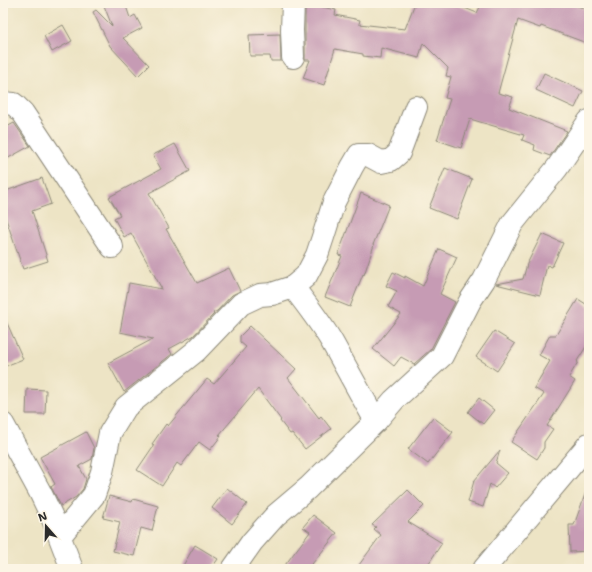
<svg xmlns="http://www.w3.org/2000/svg" width="592" height="572" viewBox="0 0 592 572" font-family="'Shantell Sans',sans-serif">
	<style>
		.building { fill: #c69bb4 }
		.lines { fill: none; stroke-linecap: round; stroke-linejoin: round }
		.minor-casing { stroke: #8c8878; stroke-width: 24 }
		.minor { stroke: #fff; stroke-width: 22 }
	</style>
	<rect width="100%" height="100%" fill="#fcf5e5"/>
	<filter id="ink" filterUnits="userSpaceOnUse"><feTurbulence type="fractalNoise" baseFrequency=".025" numOctaves="2"/><feDisplacementMap in="SourceGraphic" scale="8" xChannelSelector="R" yChannelSelector="G"/><feConvolveMatrix kernelMatrix="1 2 1 2 8 2 1 2 1" color-interpolation-filters="sRGB"/></filter>
	<filter id="wash" filterUnits="userSpaceOnUse"><feTurbulence type="fractalNoise" baseFrequency=".012" numOctaves="4" result="noise"/><feDisplacementMap in="SourceGraphic" scale="16" xChannelSelector="R" yChannelSelector="G"/><feGaussianBlur stdDeviation="0.9" result="paint"/><feColorMatrix in="noise" values="0 0 0 0 0 0 0 0 0 0 0 0 0 0 0 0 0 1.4 0 .05"/><feComposite in="paint" operator="in"/></filter>
	<g filter="url(#wash)">
		<rect width="100%" height="100%" fill="#ede4c5"/>
		<g id="blocks">
			<g class="building">
				<polygon points="103,3 125,3 130,18 135,15 142,28 123,38 149,65 138,76 110,46 93,12 96,10 112,26"/>
				<polygon points="305,3 336,10 335,15 360,20 359,24 405,29 415,3 452,3 477,13 482,3 569,3 589,10 589,44 541,26 540,28 518,20 498,93 513,97 509,108 567,131 550,156 534,150 535,145 522,140 524,135 470,119 461,148 437,140 450,99 445,98 451,77 446,76 448,68 423,43 419,58 381,48 380,58 363,56 363,54 335,49 324,85 303,78 310,60 305,60"/>
				<polygon points="63,25 72,41 52,52 44,36"/>
				<polygon points="280,34 281,61 271,61 270,56 250,56 249,35"/>
				<polygon points="544,73 583,91 575,108 536,90"/>
				<polygon points="14,123 30,146 3,161 3,129"/>
				<polygon points="175,144 190,171 149,193 169,228 166,229 197,283 229,268 240,291 232,295 217,311 213,313 214,314 193,336 169,349 172,354 124,392 108,363 153,339 120,332 129,283 162,289 131,233 124,237 114,218 120,215 109,197 161,169 153,155"/>
				<polygon points="445,168 472,179 457,219 429,208"/>
				<polygon points="42,178 51,204 32,211 48,261 23,269 3,210 3,192"/>
				<polygon points="361,193 389,205 373,245 374,245 364,275 363,274 350,307 325,297 342,256 338,255"/>
				<polygon points="542,234 563,243 552,267 547,265 540,295 496,284 523,279 527,264"/>
				<polygon points="439,249 457,257 440,294 455,302 431,349 414,364 401,357 394,366 373,349 401,314 388,307 397,291 386,286 393,272 405,278 405,276 423,286"/>
				<polygon points="578,299 589,306 589,342 577,361 578,362 569,377 575,381 547,426 553,429 544,442 544,448 537,459 511,442 544,394 534,388 550,361 539,355 550,335 556,335"/>
				<polygon points="3,314 23,359 3,367"/>
				<polygon points="250,326 296,369 288,378 319,418 321,416 331,429 305,449 292,433 290,434 280,421 281,420 258,389 219,435 221,436 210,450 199,442 181,466 177,463 162,486 137,470 154,445 152,444 166,424 168,426 207,379 214,384 246,347 240,342 240,336"/>
				<polygon points="494,331 515,344 497,371 476,357"/>
				<polygon points="27,389 46,390 45,414 26,414"/>
				<polygon points="479,398 494,410 483,424 468,412"/>
				<polygon points="433,417 453,432 428,464 408,449"/>
				<polygon points="86,432 94,448 92,459 79,466 86,479 83,489 76,497 61,506 51,487 55,484 40,457"/>
				<polygon points="500,450 496,463 508,473 495,488 490,484 483,507 468,502 474,481"/>
				<polygon points="227,488 247,504 232,524 212,508"/>
				<polygon points="587,489 589,489 589,551 570,552 569,525 574,525"/>
				<polygon points="408,490 424,506 408,522 442,543 425,569 356,569 381,535 374,529 376,527 372,525"/>
				<polygon points="109,496 132,502 133,499 158,506 152,531 141,528 134,556 113,551 120,522 103,518"/>
				<polygon points="313,515 337,533 308,569 282,569 310,532 303,527"/>
				<polygon points="195,545 218,559 211,569 181,569"/>
			</g>
		</g>
	</g>
	<g filter="url(#ink)">
		<use href="#blocks" fill-opacity="0" stroke="#8c8878" stroke-width="1"/>
		<g class="lines">
			<g class="minor-casing">
				<g id="minor">
					<polyline points="293,57 292,30 293,3"/>
					<polyline points="3,103 14,104 23,113 112,247"/>
					<path d="M293,287C307,305 321,323 332,342C347,369 361,395 376,421"/>
					<polyline points="3,424 40,492 52,517 72,569"/>
					<polyline points="60,536 94,495 102,472 110,433 126,407 196,351 241,304 260,295 272,294 293,287 306,276 317,255 323,237 334,202 352,167 359,155 368,155 381,162 391,160 399,153 416,107"/>
					<polyline points="233,569 252,542 276,515 308,488 376,421 394,400 442,356 470,301 484,280 512,224 557,168 589,121"/>
					<polyline points="484,569 589,444"/>
				</g>
			</g>
			<use href="#minor" class="minor"/>
		</g>
	</g>
	<rect width="592" height="572" fill="none" stroke="#fcf5e5" stroke-width="16"/>
	<g transform="translate(46 526) rotate(340)" stroke="#fcf5e5" stroke-width="3" paint-order="stroke">
	<path d="M0-3L7 15L0 10L-7 15Z" fill="#2b2b2b"/>
	<text y="-6" font-size="11" font-weight="bold" text-anchor="middle" fill="#2b2b2b">N</text>
	</g>
</svg>
